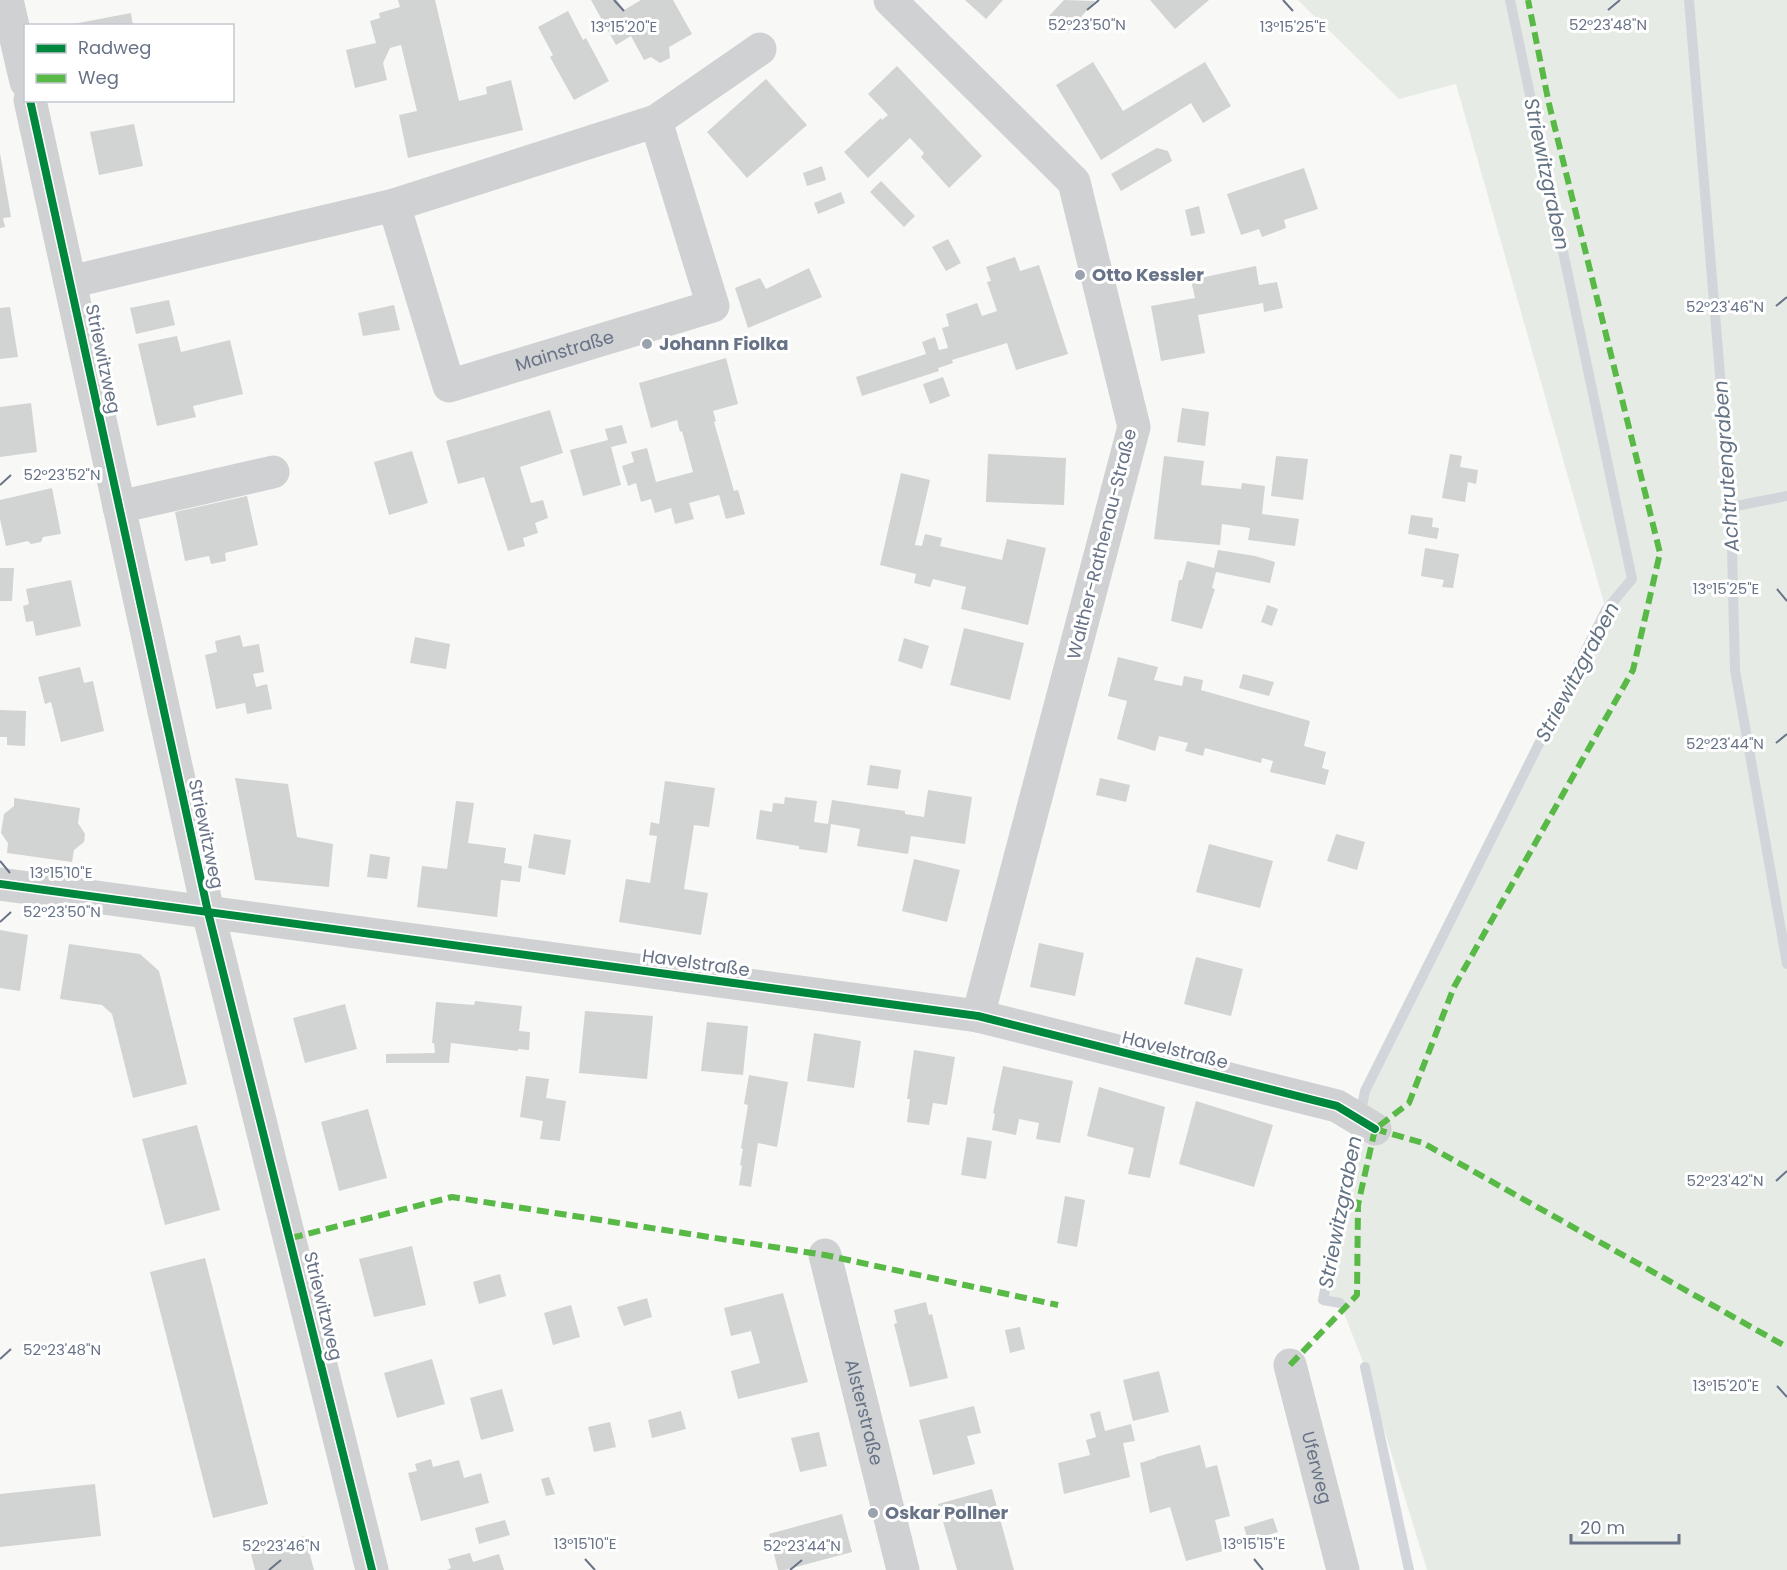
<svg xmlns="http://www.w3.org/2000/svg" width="1787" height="1570" viewBox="0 0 1787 1570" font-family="Poppins,sans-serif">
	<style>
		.green { fill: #e7ebe5 }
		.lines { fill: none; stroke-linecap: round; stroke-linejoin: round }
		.stream { stroke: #d2d6db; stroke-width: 10 }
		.building { fill: #d2d3d3 }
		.minor { stroke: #d0d1d2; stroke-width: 33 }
		.quiet { stroke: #58b947; stroke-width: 6; stroke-dasharray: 12 6; stroke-linecap: butt }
		.cycleway-casing { stroke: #fff; stroke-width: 11 }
		.cycleway { stroke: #00873e; stroke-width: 8 }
		.ticks { fill: none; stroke: #687387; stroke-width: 2 }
		.poi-dot { fill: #9aa2ae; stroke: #fff; stroke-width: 2 }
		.labels { text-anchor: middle; stroke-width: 6; stroke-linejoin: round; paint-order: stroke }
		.poi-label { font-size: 18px; font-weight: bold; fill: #687387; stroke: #fff; text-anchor: start }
		.street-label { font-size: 18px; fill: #687387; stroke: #fff }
		.water-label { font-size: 20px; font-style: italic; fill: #647383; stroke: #fff }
		.ticks-label { font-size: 15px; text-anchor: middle; fill: #687387; stroke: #fff; stroke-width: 6; stroke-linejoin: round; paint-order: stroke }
	</style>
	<rect width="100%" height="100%" fill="#f8f8f7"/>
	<polygon class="green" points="1298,0 1787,0 1787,1570 1427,1570 1365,1367 1340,1303 1323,1300 1365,1091 1606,610 1456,84 1399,99"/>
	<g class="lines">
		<g class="stream">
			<polyline points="1689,0 1731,507 1735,670 1787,964"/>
			<polyline points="1731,507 1787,496"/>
			<polyline points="1340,1303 1323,1300 1365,1091 1606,610 1632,579 1510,0"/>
			<polyline points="1365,1367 1409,1570"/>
		</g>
	</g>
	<g class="building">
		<polygon points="398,0 435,0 459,101 487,94 486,87 511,80 523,130 408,158 399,115 417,111 401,45 390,48 383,63 387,80 355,88 346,50 376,43 370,21 380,18 379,13 400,7"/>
		<polygon points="591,0 617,0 624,10 641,0 673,0 692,34 669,47 670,58 660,63 651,57 644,60 631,36 616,45"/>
		<polygon points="965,0 1003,0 986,19"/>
		<polygon points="1064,0 1095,1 1067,33 1048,17"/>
		<polygon points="1150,0 1209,0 1175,29"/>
		<polygon points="568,11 583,40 586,38 609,81 574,100 550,57 553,55 538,27"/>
		<polygon points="131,13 133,26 73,26 73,24"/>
		<polygon points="1093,62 1123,111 1205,62 1231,106 1203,123 1191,103 1101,160 1056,85"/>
		<polygon points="897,66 982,156 949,188 921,157 924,153 910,138 868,178 844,152 881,118 882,120 888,115 868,94"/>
		<polygon points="766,79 807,125 747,178 707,132"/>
		<polygon points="134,124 143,166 99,175 90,132"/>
		<polygon points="1157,148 1168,151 1172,161 1121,191 1111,174"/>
		<polygon points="0,153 11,217 3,218 5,227 0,228"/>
		<polygon points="822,166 826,180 807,186 803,173"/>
		<polygon points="1304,168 1318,209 1284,220 1286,228 1262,237 1259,229 1241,235 1227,194"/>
		<polygon points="881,181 915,216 904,227 870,192"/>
		<polygon points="841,192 845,203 818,214 814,203"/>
		<polygon points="1199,206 1205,233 1191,236 1185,210"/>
		<polygon points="948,239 961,263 946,271 932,247"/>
		<polygon points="1015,257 1020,271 1039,265 1068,354 1016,370 1007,343 952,360 953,363 938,368 939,371 862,396 856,377 926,354 922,342 935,337 939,350 948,348 942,328 949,326 946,314 977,303 982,316 997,311 987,282 991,281 986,267"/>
		<polygon points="1256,266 1259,285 1277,282 1283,308 1264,312 1263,303 1198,315 1205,353 1161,361 1151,306 1195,298 1191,280"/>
		<polygon points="809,268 822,297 748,328 735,288 760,278 766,289"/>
		<polygon points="169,300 175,325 136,334 130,308"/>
		<polygon points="394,305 400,330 363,336 358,313"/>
		<polygon points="10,307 18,357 0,359 0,308"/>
		<polygon points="177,336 181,352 230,340 243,394 193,406 196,417 157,426 138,344"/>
		<polygon points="726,358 738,404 713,411 716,421 714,422 734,491 738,490 745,514 726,519 719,495 689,503 694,519 675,524 671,508 655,513 651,499 641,502 636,483 628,486 622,466 634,462 631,452 647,448 656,482 693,472 682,431 680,432 677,420 651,428 639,383"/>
		<polygon points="943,377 950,396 930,404 923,384"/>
		<polygon points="31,403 37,452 0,457 0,407"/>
		<polygon points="1182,408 1209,412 1205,446 1177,442"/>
		<polygon points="550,410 563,453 520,467 531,503 543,500 548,518 535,523 538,533 523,538 525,546 508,551 484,477 458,484 446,441"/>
		<polygon points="622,425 627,443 611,447 621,485 583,496 570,450 608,440 605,429"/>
		<polygon points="412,451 428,503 389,515 374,462"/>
		<polygon points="988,454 1066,458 1064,505 986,502"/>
		<polygon points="1450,454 1462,456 1460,467 1478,470 1476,484 1468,482 1465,502 1442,498"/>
		<polygon points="1164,456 1204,461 1201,485 1241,489 1242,483 1265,486 1262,514 1299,519 1295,546 1248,540 1250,528 1222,524 1220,545 1154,539"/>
		<polygon points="1276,456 1308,459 1303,500 1271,496"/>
		<polygon points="901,473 930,480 915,545 922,546 925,534 942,538 940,546 1002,560 1007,539 1046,548 1028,625 961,609 966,587 933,579 930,587 914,583 916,574 880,565"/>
		<polygon points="52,488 61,534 43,537 41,542 31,544 28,541 6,546 0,519 0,500"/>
		<polygon points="247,496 258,545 225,553 226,561 211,564 209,556 185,561 175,512"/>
		<polygon points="1411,515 1433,518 1432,527 1439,528 1437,539 1408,534"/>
		<polygon points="1425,548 1459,554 1453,588 1442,587 1444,580 1421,576"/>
		<polygon points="1218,550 1255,556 1275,562 1270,583 1216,572 1212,588 1215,589 1202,629 1171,621 1179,580 1182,580 1187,561 1214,568"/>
		<polygon points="0,568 14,568 12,601 0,601"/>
		<polygon points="71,580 81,626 36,636 33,621 26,622 23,606 29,604 26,589"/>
		<polygon points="1267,605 1278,609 1272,626 1261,622"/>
		<polygon points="964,628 1024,643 1010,700 950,685"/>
		<polygon points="240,635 243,647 259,644 264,672 253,674 256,687 267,684 272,709 247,714 245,703 216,709 205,655 217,652 215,641"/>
		<polygon points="415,637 450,644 446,669 410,663"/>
		<polygon points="904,638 929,646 922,669 898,661"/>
		<polygon points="1118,657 1158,667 1154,680 1182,686 1184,676 1203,680 1201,690 1310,721 1304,746 1326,752 1322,768 1329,770 1325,785 1270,772 1273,761 1262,758 1261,763 1205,748 1203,756 1185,751 1188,743 1159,736 1155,751 1117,739 1127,701 1108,696"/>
		<polygon points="80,667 84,683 93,681 104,731 61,742 51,702 45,704 38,677"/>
		<polygon points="1243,674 1274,682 1269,696 1239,688"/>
		<polygon points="0,710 26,711 25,746 7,745 7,737 0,737"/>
		<polygon points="870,765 901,770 898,789 867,785"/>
		<polygon points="235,778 288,784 297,837 333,844 329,887 255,880"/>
		<polygon points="1100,778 1130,785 1126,802 1096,795"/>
		<polygon points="665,781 715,788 709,827 694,825 684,889 708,893 701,935 619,922 626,879 650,883 657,836 649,835 651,822 659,824"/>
		<polygon points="928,790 972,797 965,844 911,836 908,854 857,846 860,829 831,824 827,853 799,849 799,846 756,839 760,810 772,812 773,803 784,804 785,797 817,801 814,822 828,824 832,800 905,811 905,814 924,817"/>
		<polygon points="14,798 80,808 78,823 85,834 84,842 74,850 72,862 7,853 8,843 1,833 4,814 14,806"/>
		<polygon points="456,801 474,803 468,843 506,848 504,863 522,866 520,882 501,880 497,917 417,907 422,866 447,869"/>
		<polygon points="534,834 571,840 565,875 528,868"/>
		<polygon points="1336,834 1365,842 1357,870 1327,861"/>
		<polygon points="1209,844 1273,861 1260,908 1196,892"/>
		<polygon points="370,854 390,857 387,879 367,877"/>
		<polygon points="914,859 960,870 947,922 902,911"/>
		<polygon points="0,930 28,935 20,991 0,988"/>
		<polygon points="1039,943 1084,953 1075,996 1030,987"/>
		<polygon points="69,944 140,954 159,971 187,1084 133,1098 112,1014 102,1005 60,999"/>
		<polygon points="1196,957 1243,969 1231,1016 1184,1004"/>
		<polygon points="475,1001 522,1006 519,1031 530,1032 529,1050 518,1049 518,1051 451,1043 449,1063 386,1063 386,1054 435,1053 434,1043 432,1043 436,1002 474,1005"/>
		<polygon points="345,1004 357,1049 305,1063 293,1018"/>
		<polygon points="585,1011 653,1016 647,1079 579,1073"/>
		<polygon points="707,1022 748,1026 743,1075 701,1071"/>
		<polygon points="814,1033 861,1041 854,1088 807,1081"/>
		<polygon points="914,1050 955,1057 947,1105 933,1103 929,1125 907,1122 910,1099 907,1099"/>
		<polygon points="1003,1066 1073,1081 1060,1143 1036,1139 1039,1123 1019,1119 1016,1135 992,1130 995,1114 993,1113"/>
		<polygon points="749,1075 788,1082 777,1147 758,1143 751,1187 739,1185 742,1166 740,1165 743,1149 741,1148 748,1105 744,1104"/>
		<polygon points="526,1076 549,1079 546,1098 566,1101 560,1141 540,1139 543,1121 520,1117"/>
		<polygon points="1099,1087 1165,1107 1150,1178 1128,1174 1134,1148 1087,1136"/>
		<polygon points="1196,1101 1273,1125 1254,1187 1179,1164"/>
		<polygon points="368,1109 387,1178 339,1191 321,1122"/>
		<polygon points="197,1125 220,1210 165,1225 142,1139"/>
		<polygon points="967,1137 992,1141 986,1179 961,1175"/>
		<polygon points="1065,1196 1085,1200 1077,1247 1057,1243"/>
		<polygon points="412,1246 426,1305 374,1317 359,1259"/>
		<polygon points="205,1258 268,1504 213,1518 150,1272"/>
		<polygon points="500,1274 506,1296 479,1304 473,1282"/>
		<polygon points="783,1293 808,1382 738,1399 731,1371 760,1363 751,1331 731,1336 724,1308"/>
		<polygon points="647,1298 652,1317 624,1326 617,1307"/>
		<polygon points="926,1302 929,1315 932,1314 948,1378 910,1387 894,1324 897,1323 894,1310"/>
		<polygon points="571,1305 580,1337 553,1345 544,1313"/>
		<polygon points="1020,1327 1025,1349 1010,1353 1005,1330"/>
		<polygon points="432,1359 445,1404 397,1418 384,1373"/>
		<polygon points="1159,1371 1169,1412 1133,1421 1123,1380"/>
		<polygon points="502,1389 514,1431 481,1440 470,1398"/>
		<polygon points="974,1406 981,1433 967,1436 975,1464 933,1475 919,1420"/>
		<polygon points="681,1411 686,1429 652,1438 648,1420"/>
		<polygon points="1100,1411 1105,1431 1131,1424 1135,1441 1123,1443 1130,1477 1064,1494 1058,1463 1090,1455 1086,1440 1096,1437 1090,1414"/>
		<polygon points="610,1422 616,1447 594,1452 588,1427"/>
		<polygon points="819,1432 827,1466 800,1472 791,1438"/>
		<polygon points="1200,1445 1206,1468 1217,1465 1230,1516 1215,1520 1223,1551 1186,1561 1170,1507 1150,1513 1140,1463 1156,1458 1156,1457"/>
		<polygon points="431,1459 433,1467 459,1460 464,1478 481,1473 489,1503 421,1521 408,1473 417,1471 415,1464"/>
		<polygon points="549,1477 555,1494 546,1496 541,1479"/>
		<polygon points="95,1484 101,1536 0,1547 0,1494"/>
		<polygon points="992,1489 1014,1570 957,1570 938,1504"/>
		<polygon points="842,1514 852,1552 785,1570 778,1570 769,1534"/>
		<polygon points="1273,1518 1278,1532 1248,1541 1244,1527"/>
		<polygon points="505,1520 510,1535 479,1544 475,1528"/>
		<polygon points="305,1536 314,1570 255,1570 250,1550"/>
		<polygon points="470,1553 473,1562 499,1554 504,1570 447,1570 451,1568 448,1559"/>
	</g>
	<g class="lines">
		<g class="minor">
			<polyline points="7,0 26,82"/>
			<polyline points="890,0 1074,182 1134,427 978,1016"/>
			<polyline points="30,100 208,912 372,1570"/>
			<path id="s1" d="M394,205L449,386L713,306L656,121"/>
			<polyline points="70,282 394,205 656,121 760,49"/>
			<polyline points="119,507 273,472"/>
			<polyline points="0,884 978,1016 1337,1106 1375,1129"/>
			<path id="s2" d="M825,1255L903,1570"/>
			<path id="s3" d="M1290,1365L1343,1570"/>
		</g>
		<g class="quiet">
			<polyline points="1375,1129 1423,1143 1787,1347"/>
			<polyline points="291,1238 452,1197 825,1255 1058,1305"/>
			<polyline points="1290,1365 1357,1295 1358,1205 1375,1129 1409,1103 1454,987 1633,670 1660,553 1549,104 1528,0"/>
		</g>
		<g class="cycleway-casing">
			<g id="cycleway">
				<polyline points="30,100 208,912 372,1570"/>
				<polyline points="0,884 978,1016 1337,1106 1375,1129"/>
			</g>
		</g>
		<use href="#cycleway" class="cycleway"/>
	</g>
	<path class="ticks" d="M614,0L624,11M1283,0L1293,11M1087,10L1099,0M1608,10L1620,0M1776,306L1787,297M0,485L11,475M1777,589L1787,601M1776,743L1787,734M0,861L10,873M0,922L11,912M1776,1181L1787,1171M0,1359L11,1349M1777,1386L1787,1397M585,1559L595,1570M1254,1559L1263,1570M269,1570L281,1560M790,1570L802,1560"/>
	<g class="poi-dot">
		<circle cx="1080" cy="275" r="6"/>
		<circle cx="647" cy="344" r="6"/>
		<circle cx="873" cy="1513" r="6"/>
	</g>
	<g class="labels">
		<g class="poi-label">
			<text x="1092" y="281">Otto Kessler</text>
			<text x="659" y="350">Johann Fiolka</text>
			<text x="885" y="1519">Oskar Pollner</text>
		</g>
		<g class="street-label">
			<text dy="6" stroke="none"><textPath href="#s1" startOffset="310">Mainstraße</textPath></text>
			<text transform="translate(103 359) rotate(78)" y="6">Striewitzweg</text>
			<text transform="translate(1102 544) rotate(-76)" y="6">Walther-Rathenau-Straße</text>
			<text transform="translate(206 834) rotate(78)" y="6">Striewitzweg</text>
			<text transform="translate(696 963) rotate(8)" y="6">Havelstraße</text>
			<text transform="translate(1175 1050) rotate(14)" y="6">Havelstraße</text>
			<text transform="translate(323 1306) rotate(76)" y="6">Striewitzweg</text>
			<text dy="6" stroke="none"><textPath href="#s2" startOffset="162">Alsterstraße</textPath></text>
			<text dy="6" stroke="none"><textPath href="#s3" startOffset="106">Uferweg</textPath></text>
		</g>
		<g class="water-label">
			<text transform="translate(1547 174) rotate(78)" y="7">Striewitzgraben</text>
			<text transform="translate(1726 466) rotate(-94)" y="7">Achtrutengraben</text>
			<text transform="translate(1577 672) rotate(-62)" y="7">Striewitzgraben</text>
			<text transform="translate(1340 1212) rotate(-79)" y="7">Striewitzgraben</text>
		</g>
	</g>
	<g class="ticks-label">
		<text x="1087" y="30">52°23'50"N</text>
		<text x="1608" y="30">52°23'48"N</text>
		<text x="624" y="32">13°15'20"E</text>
		<text x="1293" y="32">13°15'25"E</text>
		<text x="1725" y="312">52°23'46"N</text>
		<text x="62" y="480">52°23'52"N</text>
		<text x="1726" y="594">13°15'25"E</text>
		<text x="1725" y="749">52°23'44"N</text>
		<text x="61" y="878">13°15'10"E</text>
		<text x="62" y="917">52°23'50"N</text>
		<text x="1725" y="1186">52°23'42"N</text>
		<text x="62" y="1355">52°23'48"N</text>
		<text x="1726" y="1391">13°15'20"E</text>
		<text x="585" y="1549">13°15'10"E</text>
		<text x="1254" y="1549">13°15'15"E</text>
		<text x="281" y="1551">52°23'46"N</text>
		<text x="802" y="1551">52°23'44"N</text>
	</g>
	<rect x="24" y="24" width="210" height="78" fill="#ffffff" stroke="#c3c7cf" stroke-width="1.5"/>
	<rect x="36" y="44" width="30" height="9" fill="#00873e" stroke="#c3c7cf" stroke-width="1.5"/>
	<text x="78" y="54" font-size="18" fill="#687387">Radweg</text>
	<rect x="36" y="74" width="30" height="9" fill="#58b947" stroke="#c3c7cf" stroke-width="1.5"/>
	<text x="78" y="84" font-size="18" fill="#687387">Weg</text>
	<path d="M1571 1534v9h108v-9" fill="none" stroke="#687387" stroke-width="3"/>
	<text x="1580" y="1534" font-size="18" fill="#687387" stroke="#ffffff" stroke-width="4.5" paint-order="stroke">20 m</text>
</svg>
